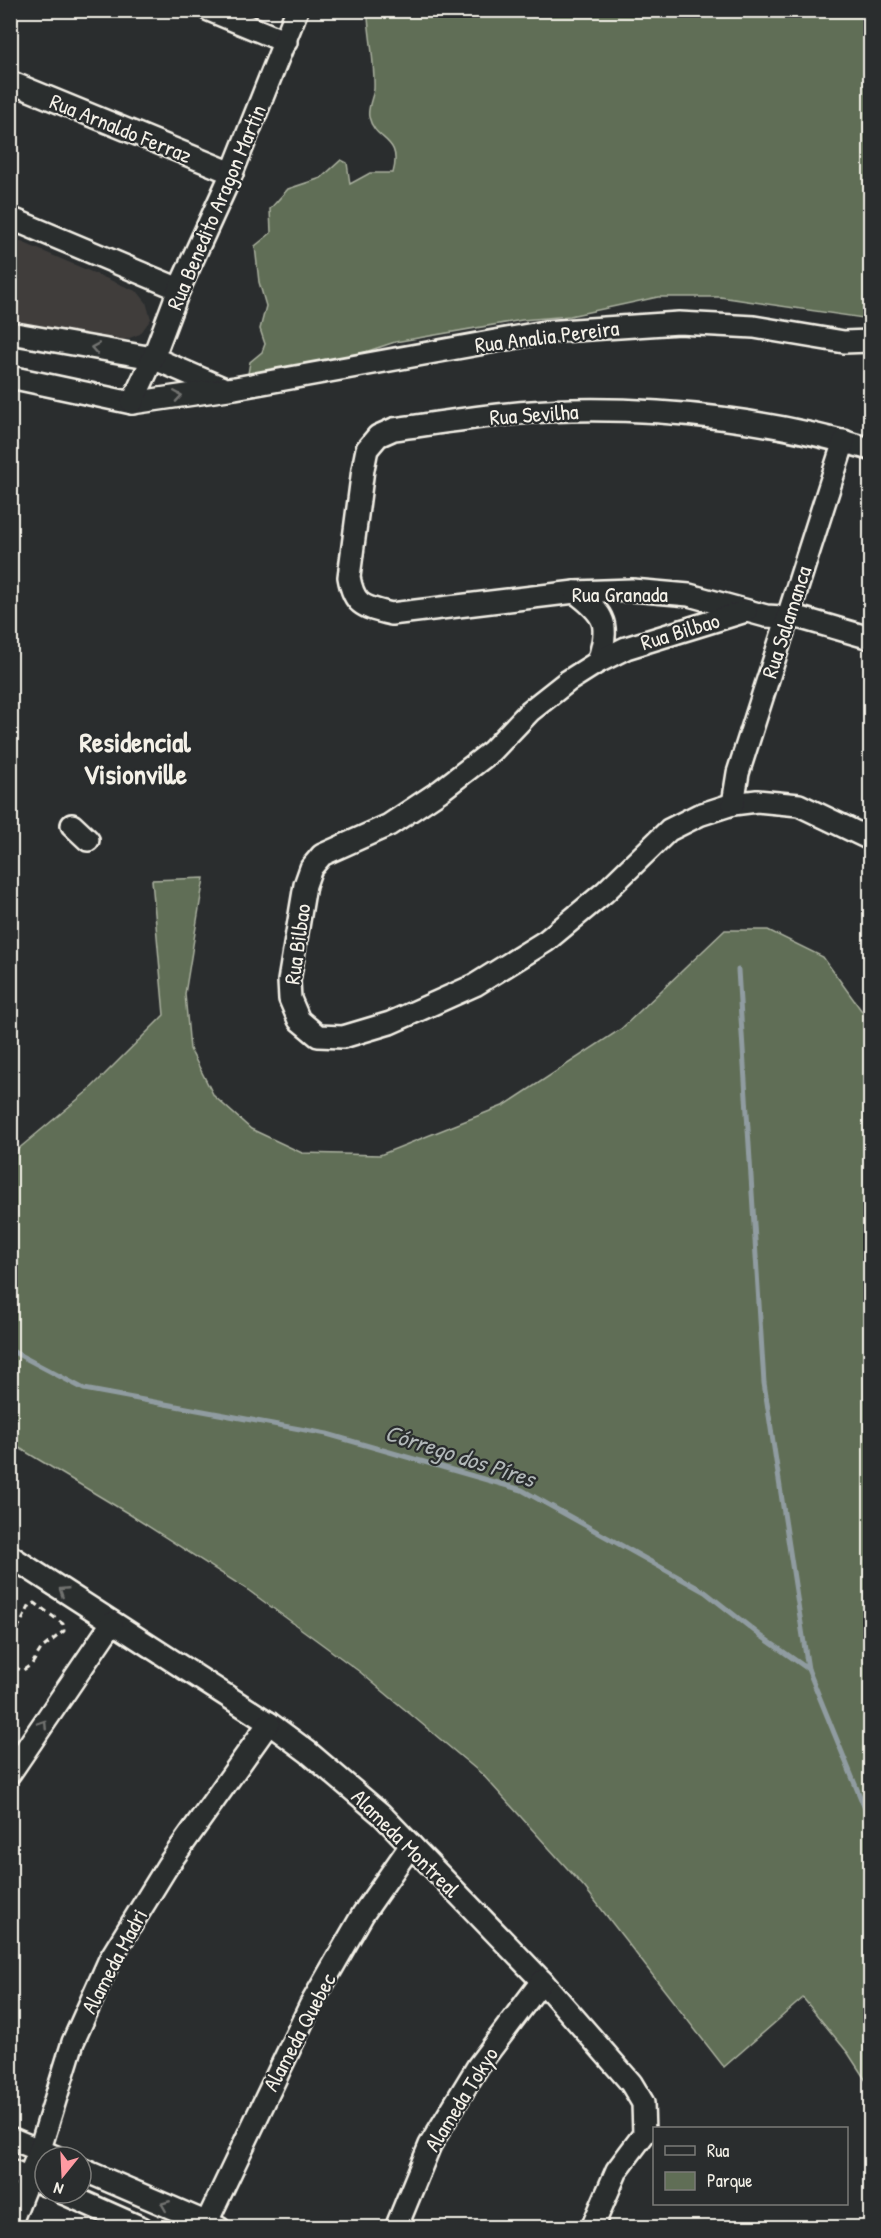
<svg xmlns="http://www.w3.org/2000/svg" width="881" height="2238" viewBox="0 0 881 2238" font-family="'Patrick Hand',sans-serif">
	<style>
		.built { fill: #3f3d3b }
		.green { fill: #606e56; stroke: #aab09f; stroke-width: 1.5 }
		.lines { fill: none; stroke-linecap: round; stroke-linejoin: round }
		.stream { stroke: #909ca1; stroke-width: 5 }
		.minor-casing { stroke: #f4f1e8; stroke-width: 26 }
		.path { stroke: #f4f1e8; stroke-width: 3; stroke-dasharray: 6 4.5; stroke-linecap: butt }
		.minor { stroke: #2a2d2e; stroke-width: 21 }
		.oneway { stroke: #71726f }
		.labels { text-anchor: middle; stroke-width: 4.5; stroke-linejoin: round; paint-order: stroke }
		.street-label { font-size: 22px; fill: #f4f1e8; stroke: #2a2d2e }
		.water-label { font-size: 24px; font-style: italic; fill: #b2b8b9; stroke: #2a2d2e }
		.district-label { font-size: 28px; font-weight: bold; fill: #f4f1e8; stroke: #2a2d2e }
	</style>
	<rect width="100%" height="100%" fill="#2a2d2e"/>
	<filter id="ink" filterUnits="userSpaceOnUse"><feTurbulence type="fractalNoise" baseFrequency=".0167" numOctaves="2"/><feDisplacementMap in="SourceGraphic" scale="12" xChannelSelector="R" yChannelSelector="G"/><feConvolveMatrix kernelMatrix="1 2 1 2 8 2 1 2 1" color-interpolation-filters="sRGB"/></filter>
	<g filter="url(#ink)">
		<polygon class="built" points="10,237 138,292 146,302 151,319 140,334 119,342 11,320"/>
		<g class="green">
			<path d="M374,11H870V319L720,297H658L570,316L522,320L395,342L320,367L248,374L250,362L262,352L265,344L260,329L266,306L259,282L255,246L271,233L270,209L288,189L321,178L341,160L347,163L350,184L370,173H393C403,136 375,143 369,117C367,108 373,97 374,89C375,66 370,41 368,18Z"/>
			<polygon points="204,878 185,994 190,1049 214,1096 251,1129 302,1153 380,1155 505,1105 621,1029 725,930 768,930 823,957 869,1021 866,1115 870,1144 870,2087 848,2053 803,1998 724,2067 585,1888 483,1775 360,1672 248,1590 129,1514 11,1443 11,1155 89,1090 164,1015 152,880"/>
		</g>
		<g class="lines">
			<g class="stream">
				<polyline points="738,970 764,1383 808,1669"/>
				<polyline points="10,1350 84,1389 327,1434 522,1490 705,1592 761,1636 808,1669 870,1821"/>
			</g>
			<g class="minor-casing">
				<g id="minor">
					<polyline points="209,10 286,42"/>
					<polyline points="10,82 232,173"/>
					<polyline points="10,218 179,289"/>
					<polyline points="10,333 153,358 225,389"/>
					<polyline points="10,377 132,403 235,388 545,332 679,323 754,327 844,342 870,341"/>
					<polyline points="132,403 153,358 179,289 232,173 297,10"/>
					<path d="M870,449C775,421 671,408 572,410C512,411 453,421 394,429L378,436L367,449L363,469L349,577C354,606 364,607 391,614L575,592L632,590L689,595L766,616L801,618L870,638"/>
					<path d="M575,592C606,615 610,624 598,662"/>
					<polyline points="746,611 626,648 598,662 568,681 530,711 492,751 440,791 389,825 322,855 311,868 305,885 289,981 290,999 299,1020 318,1036 343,1037 390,1023 475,985 546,941 605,892 669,830 699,815 733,804 757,801 799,805 870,839"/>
					<polyline points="733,804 738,773 844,441"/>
					<polyline points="72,825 88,840"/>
					<polyline points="10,1556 269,1723 308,1752 381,1814 542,1981 631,2083 643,2103 644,2134 617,2170 592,2228"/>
					<polyline points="10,1773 112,1623"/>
					<polyline points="10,2138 56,2157"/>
					<polyline points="81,2169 219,2228"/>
					<polyline points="10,2170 45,2185"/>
					<polyline points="63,2193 142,2228"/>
					<polyline points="10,2225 40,2149 73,2042 110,1959 168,1865 269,1723"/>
					<polyline points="204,2228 310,2006 363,1914 411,1845"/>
					<polyline points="396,2228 430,2145 478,2066 542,1981"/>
				</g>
			</g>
			<polyline class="path" points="10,1637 17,1630 30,1605 35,1603 63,1624 64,1631 41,1649 32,1664 22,1671 10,1664"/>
			<use href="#minor" class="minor"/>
		</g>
		<defs><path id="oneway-chevron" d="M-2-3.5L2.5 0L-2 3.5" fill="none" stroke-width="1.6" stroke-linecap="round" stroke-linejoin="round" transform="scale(1.5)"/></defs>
		<g class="oneway">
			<use href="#oneway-chevron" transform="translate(95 348) rotate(-170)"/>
			<use href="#oneway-chevron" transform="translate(178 396) rotate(-9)"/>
			<use href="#oneway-chevron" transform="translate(63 1591) rotate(-147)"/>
			<use href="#oneway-chevron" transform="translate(43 1724) rotate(-57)"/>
			<use href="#oneway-chevron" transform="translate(165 2205) rotate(-158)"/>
		</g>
	</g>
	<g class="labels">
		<g class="street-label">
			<text transform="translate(121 128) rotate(22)" y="8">Rua Arnaldo Ferraz</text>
			<text transform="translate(216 207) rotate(-67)" y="8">Rua Benedito Aragon Martin</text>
			<text transform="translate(547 336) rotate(-7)" y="8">Rua Analia Pereira</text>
			<text transform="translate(534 414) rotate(-4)" y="8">Rua Sevilha</text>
			<text x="620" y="602">Rua Granada</text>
			<text transform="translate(786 622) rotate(-72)" y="8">Rua Salamanca</text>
			<text transform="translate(680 631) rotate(-17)" y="8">Rua Bilbao</text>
			<text transform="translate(297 944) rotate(-82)" y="8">Rua Bilbao</text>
			<text transform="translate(406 1843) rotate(45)" y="8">Alameda Montreal</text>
			<text transform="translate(114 1961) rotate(-62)" y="8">Alameda Madri</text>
			<text transform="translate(299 2032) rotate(-62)" y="8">Alameda Quebec</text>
			<text transform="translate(461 2099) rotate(-58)" y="8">Alameda Tokyo</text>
		</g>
		<g class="water-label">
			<text transform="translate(460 1456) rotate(18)" y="8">Córrego dos Píres</text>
		</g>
		<g class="district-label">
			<text x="135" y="752">Residencial<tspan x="135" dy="32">Visionville</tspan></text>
		</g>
	</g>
	<rect width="881" height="2238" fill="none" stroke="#2a2d2e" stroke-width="36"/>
	<rect x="18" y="18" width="845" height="2202" fill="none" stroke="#f4f1e8" stroke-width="2" filter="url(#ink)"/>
	<rect x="653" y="2127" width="195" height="78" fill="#2a2d2e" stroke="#7b7b78" stroke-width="1.5"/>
	<rect x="665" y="2146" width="30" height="9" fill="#2a2d2e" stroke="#7b7b78" stroke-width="1.5"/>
	<text x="707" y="2157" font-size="18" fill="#f4f1e8">Rua</text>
	<rect x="665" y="2172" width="30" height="18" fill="#606e56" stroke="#7b7b78" stroke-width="1.5"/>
	<text x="707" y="2187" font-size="18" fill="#f4f1e8">Parque</text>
	<g transform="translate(63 2175) rotate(198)"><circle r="28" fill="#2a2d2e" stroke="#7b7b78" stroke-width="1.5"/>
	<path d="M0-4.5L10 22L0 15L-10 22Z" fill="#ff9aa2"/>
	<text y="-9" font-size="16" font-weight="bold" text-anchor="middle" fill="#f4f1e8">N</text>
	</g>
</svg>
